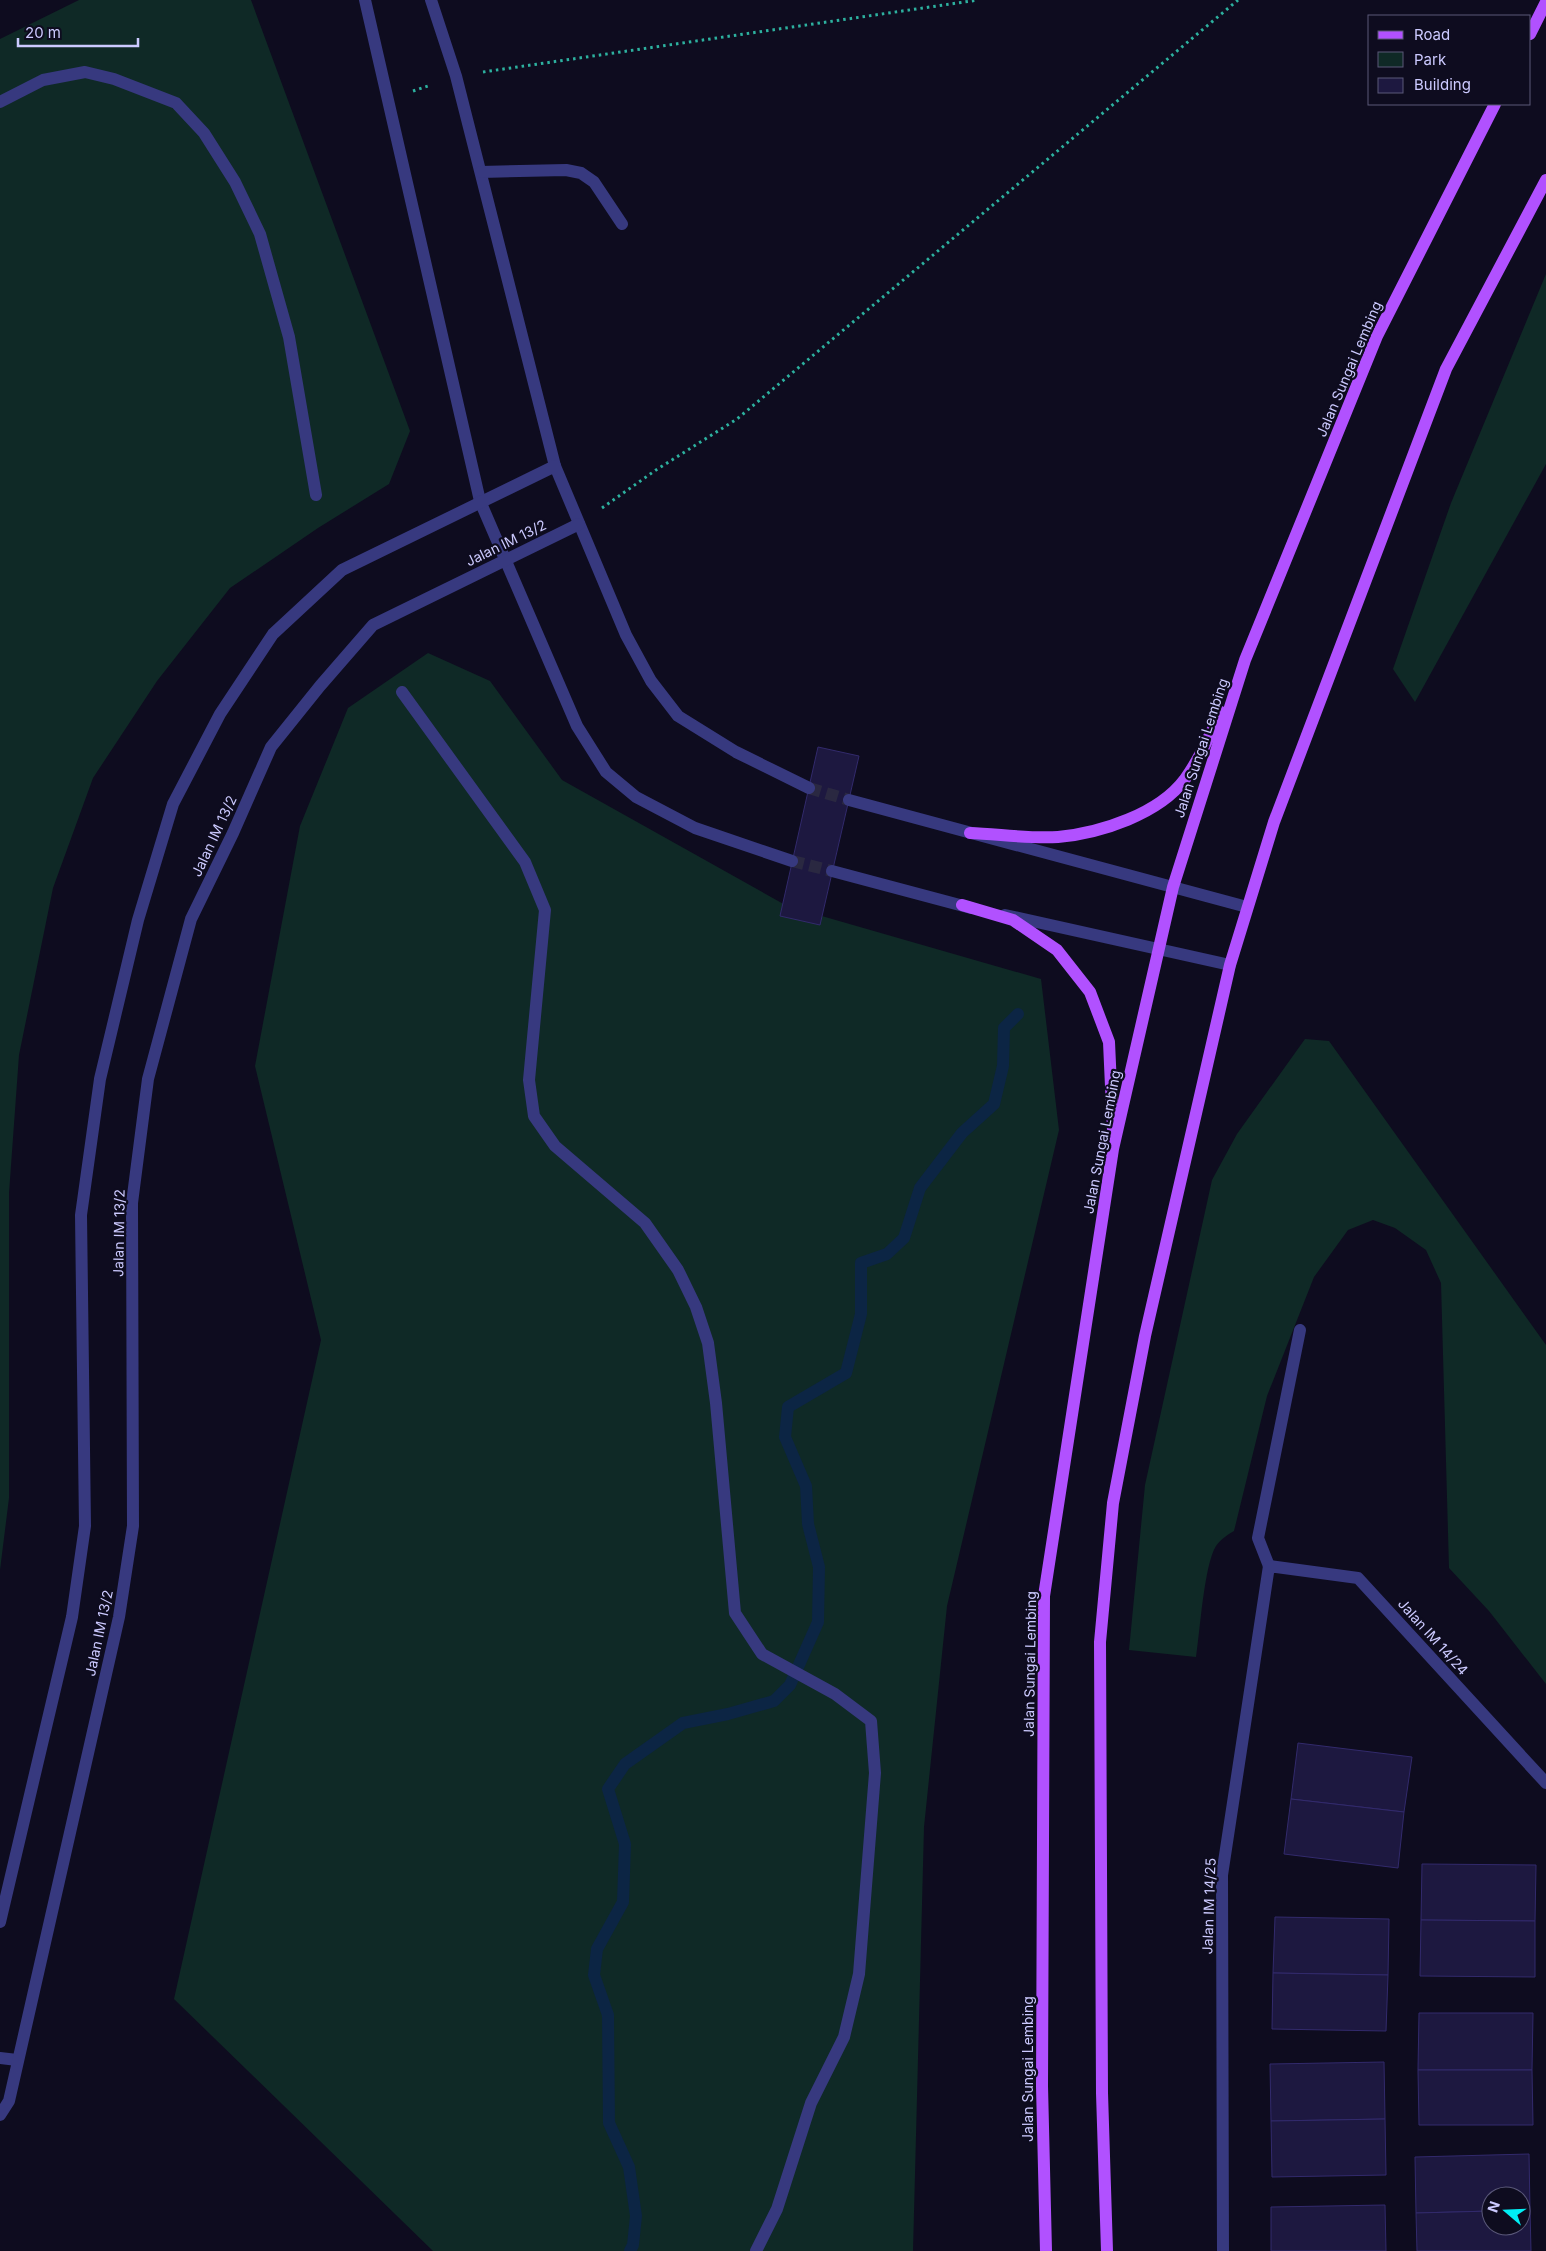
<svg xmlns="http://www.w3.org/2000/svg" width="1546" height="2251" viewBox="0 0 1546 2251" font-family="Inter,sans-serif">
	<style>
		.green { fill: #0f2926 }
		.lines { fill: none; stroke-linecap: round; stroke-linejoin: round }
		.stream { stroke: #0c2544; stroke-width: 12 }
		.building { fill: #1d1840; stroke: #322a6c }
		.minor-tunnel { stroke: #2a2841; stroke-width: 12; stroke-dasharray: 12 6; stroke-linecap: butt }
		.path { stroke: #2db19f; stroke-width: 3; stroke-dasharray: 2.5 4; stroke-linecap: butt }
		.service { stroke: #37397f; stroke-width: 12 }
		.minor { stroke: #37397f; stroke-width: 12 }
		.primary { stroke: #b151ff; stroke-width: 12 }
		.labels { text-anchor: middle; stroke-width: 4.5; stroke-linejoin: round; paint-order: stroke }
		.street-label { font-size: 14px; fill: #cccaff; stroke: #0e0c1f }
	</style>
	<rect width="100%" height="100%" fill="#0e0c1f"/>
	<g class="green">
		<polygon points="79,0 251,0 410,431 389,484 318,528 230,588 157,681 93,778 53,888 19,1055 9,1193 9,1498 0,1570 0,39"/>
		<polygon points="1546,274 1546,464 1415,702 1393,669 1451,503"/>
		<polygon points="428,653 490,681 562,780 787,906 1041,979 1059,1130 947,1606 924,1827 913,2251 433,2251 174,1999 321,1340 255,1066 300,826 348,708"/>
		<path d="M1305,1039L1329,1041L1546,1345V1684L1489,1611L1449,1568L1441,1283L1426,1250L1395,1228L1373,1220L1348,1230L1314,1277L1267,1396L1234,1531C1227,1535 1221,1539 1216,1546C1204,1565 1200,1632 1196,1657L1129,1650L1145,1485L1212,1180L1237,1134Z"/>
	</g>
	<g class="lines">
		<polyline class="stream" points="630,2251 633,2245 636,2216 629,2167 609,2123 608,2015 594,1975 597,1949 623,1902 625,1844 608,1789 625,1764 683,1723 728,1714 774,1701 790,1685 818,1622 819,1567 808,1524 806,1486 785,1437 788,1407 846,1373 861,1314 861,1263 887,1254 904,1238 920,1188 962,1133 994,1104 1003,1066 1004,1028 1018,1014"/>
	</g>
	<g class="building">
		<polygon points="818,747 859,756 820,925 780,916"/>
		<polygon points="1298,1743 1412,1757 1404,1812 1291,1799"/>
		<polygon points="1291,1799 1404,1812 1398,1868 1284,1854"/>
		<polygon points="1422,1864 1536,1865 1535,1921 1421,1920"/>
		<polygon points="1275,1917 1389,1919 1388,1975 1273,1973"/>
		<polygon points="1421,1920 1535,1921 1535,1977 1420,1976"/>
		<polygon points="1273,1973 1388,1975 1386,2031 1272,2029"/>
		<polygon points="1419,2013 1533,2013 1532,2070 1418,2070"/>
		<polygon points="1384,2062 1385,2119 1271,2121 1270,2064"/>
		<polygon points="1418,2070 1532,2070 1533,2125 1419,2125"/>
		<polygon points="1385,2119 1386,2175 1272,2177 1271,2121"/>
		<polygon points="1529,2154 1530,2210 1521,2211 1521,2196 1491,2196 1491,2211 1416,2213 1415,2157"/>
		<polygon points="1385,2205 1386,2251 1271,2251 1271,2207"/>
		<polygon points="1530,2210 1531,2251 1417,2251 1416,2213 1491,2211 1491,2226 1521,2226 1521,2211"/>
	</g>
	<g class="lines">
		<g class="minor-tunnel">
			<polyline points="809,788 849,800"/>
			<polyline points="792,861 832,871"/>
		</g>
		<g class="path">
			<polyline points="483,72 978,0"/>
			<polyline points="413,91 431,85"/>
			<polyline points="602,508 656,470 737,419 1238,0"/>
		</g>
		<g class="service">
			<polyline points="365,0 480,501"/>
			<polyline points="431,0 456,76 555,466"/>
			<polyline points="0,102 43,80 85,72 114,79 176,103 204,133 235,182 260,234 289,337 316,495"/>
			<polyline points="481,172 566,170 581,173 594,182 622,224"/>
			<polyline points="402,692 525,862 545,910 529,1080 534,1116 555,1146 645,1223 678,1270 696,1307 708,1343 716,1403 735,1613 762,1654 835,1694 871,1721 875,1773 859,1974 844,2037 811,2103 777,2209 756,2251"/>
			<polyline points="1269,1566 1258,1538 1300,1330"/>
		</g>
		<g class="minor">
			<polyline points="480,501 577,726 606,772 636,797 695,828 792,861"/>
			<polyline points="849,800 1247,907"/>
			<polyline points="832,871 971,908"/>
			<polyline points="1005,915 1230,965"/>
			<polyline points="0,1922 72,1617 85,1526 81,1215 100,1079 138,920 173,804 220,714 273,634 342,570 555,466 626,635 651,681 678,716 736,752 809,788"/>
			<polyline points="0,2058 17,2060"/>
			<polyline points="0,2115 9,2101 119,1617 133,1526 132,1203 148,1079 191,919 233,833 271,747 320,686 373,625 579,524"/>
			<polyline points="1223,2251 1222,1875 1269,1566 1358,1578 1546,1783"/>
		</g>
		<g class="primary">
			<polyline points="1530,34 1546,2"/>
			<path d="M970,833C998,834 1030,839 1058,837C1101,833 1159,814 1185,779C1200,759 1210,734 1221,712"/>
			<polyline points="962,905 1013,920 1057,950 1090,992 1109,1042 1113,1131"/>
			<polyline points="1046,2251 1042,2086 1044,1596 1113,1149 1173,887 1245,660 1377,336 1495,104"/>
			<polyline points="1107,2251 1102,2093 1100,1642 1113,1503 1145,1336 1230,965 1274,822 1446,369 1546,180"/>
		</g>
	</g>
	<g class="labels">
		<g class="street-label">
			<text transform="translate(1349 369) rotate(-67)" y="5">Jalan Sungai Lembing</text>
			<text transform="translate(506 543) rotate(-26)" y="5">Jalan IM 13/2</text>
			<text transform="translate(1201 748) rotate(-72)" y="5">Jalan Sungai Lembing</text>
			<text transform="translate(214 836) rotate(-65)" y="5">Jalan IM 13/2</text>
			<text transform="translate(1102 1142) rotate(-79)" y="5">Jalan Sungai Lembing</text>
			<text transform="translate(119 1233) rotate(-89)" y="5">Jalan IM 13/2</text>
			<text transform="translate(99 1633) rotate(-78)" y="5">Jalan IM 13/2</text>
			<text transform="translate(1433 1637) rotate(48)" y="5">Jalan IM 14/24</text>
			<text transform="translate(1030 1664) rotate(-89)" y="5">Jalan Sungai Lembing</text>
			<text transform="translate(1209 1906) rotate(-88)" y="5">Jalan IM 14/25</text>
			<text transform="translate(1028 2069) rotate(-90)" y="5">Jalan Sungai Lembing</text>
		</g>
	</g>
	<rect x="1368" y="15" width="162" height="90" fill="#0e0c1f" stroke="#5a5879"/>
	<rect x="1378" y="31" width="25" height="8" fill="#b151ff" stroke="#5a5879"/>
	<text x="1414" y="40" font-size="15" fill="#cccaff">Road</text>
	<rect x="1378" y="52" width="25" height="15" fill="#0f2926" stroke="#5a5879"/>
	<text x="1414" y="65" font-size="15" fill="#cccaff">Park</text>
	<rect x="1378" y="78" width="25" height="15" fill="#1d1840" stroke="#5a5879"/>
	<text x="1414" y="90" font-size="15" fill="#cccaff">Building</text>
	<g transform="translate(1506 2211) rotate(289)"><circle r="24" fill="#0e0c1f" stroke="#5a5879"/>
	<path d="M0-4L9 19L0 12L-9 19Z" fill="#00eff5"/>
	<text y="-8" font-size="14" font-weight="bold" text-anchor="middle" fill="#cccaff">N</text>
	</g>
	<path d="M18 38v8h120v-8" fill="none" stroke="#cccaff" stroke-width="2.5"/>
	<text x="25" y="38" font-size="15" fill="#cccaff" stroke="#0e0c1f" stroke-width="4" paint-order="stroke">20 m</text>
</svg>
